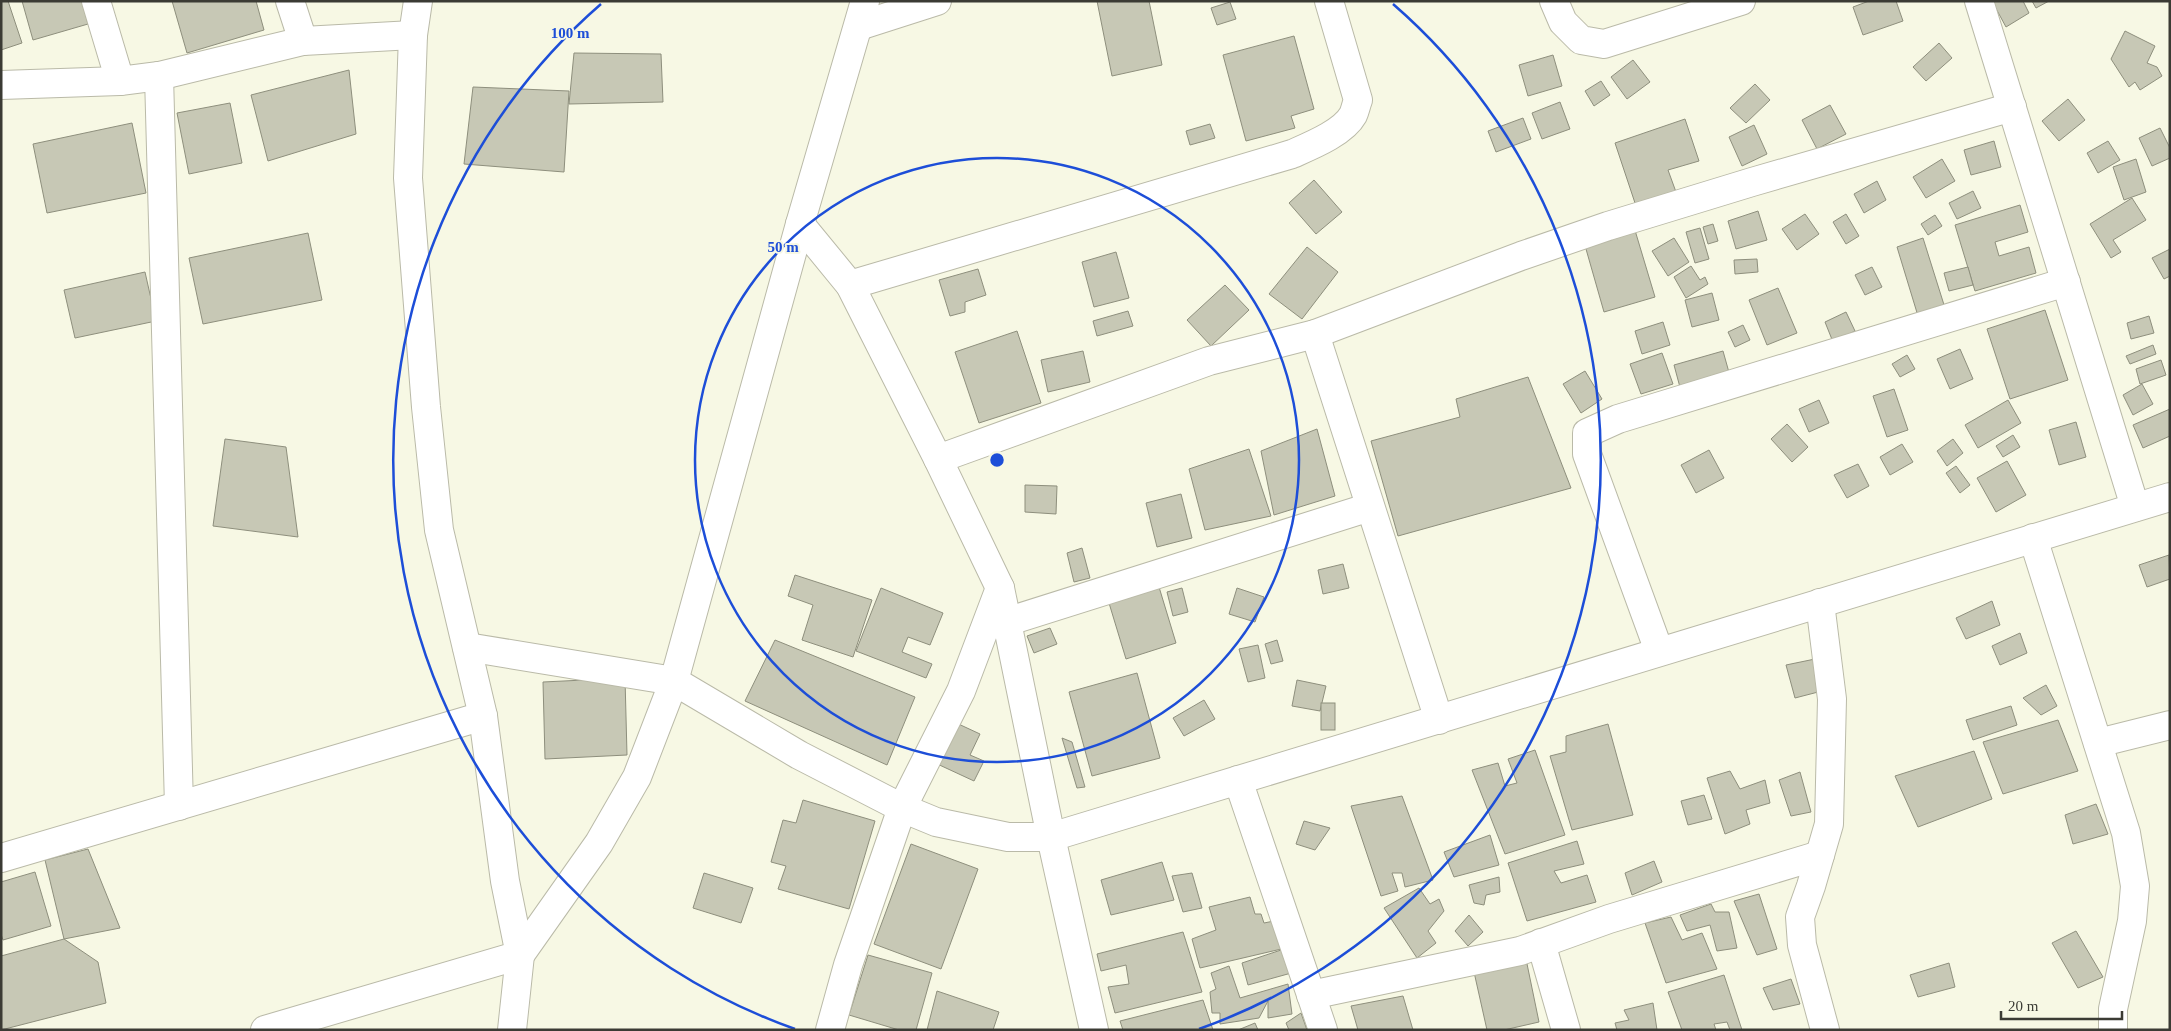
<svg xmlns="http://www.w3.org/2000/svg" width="2171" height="1031" viewBox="0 0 2171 1031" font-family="Georgia,serif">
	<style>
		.building { fill: #c7c8b5; stroke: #8e8f7d }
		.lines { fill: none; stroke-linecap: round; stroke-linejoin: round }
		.minor-casing { stroke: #babaa8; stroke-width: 30 }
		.minor { stroke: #fff; stroke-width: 28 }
		.ring { fill: none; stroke: #1d4ed8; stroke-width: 2.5 }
		.centre { fill: #1d4ed8; stroke: #f7f8e4; stroke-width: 2.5 }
		.ring-label { font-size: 15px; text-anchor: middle; font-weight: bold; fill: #1d4ed8; stroke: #f7f8e4; stroke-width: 4; stroke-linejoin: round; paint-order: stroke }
	</style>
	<rect width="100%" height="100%" fill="#f7f8e4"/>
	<g class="building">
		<polygon points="1,1 8,1 22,43 1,50"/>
		<polygon points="22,1 82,1 88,24 33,40"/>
		<polygon points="172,1 256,1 264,30 187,53"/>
		<polygon points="1097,1 1149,1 1162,65 1112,76"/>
		<polygon points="1869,1 1896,1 1903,21 1863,35 1853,7"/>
		<polygon points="1996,1 2023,1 2029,13 2006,27 1993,3"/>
		<polygon points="2032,1 2049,1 2036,8"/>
		<polygon points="1230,2 1236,19 1217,25 1211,8"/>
		<polygon points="2125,31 2155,46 2147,63 2157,67 2162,76 2140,90 2135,82 2129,87 2111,59"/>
		<polygon points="1294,36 1314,109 1291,116 1295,128 1246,141 1223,55"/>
		<polygon points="1939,43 1952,58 1926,81 1913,67"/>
		<polygon points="574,53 661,54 663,102 569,104"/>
		<polygon points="1553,55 1562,86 1528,96 1519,65"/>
		<polygon points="1633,60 1650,82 1627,99 1611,77"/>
		<polygon points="349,70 356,134 268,161 251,95"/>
		<polygon points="1601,81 1610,95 1594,106 1585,91"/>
		<polygon points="1755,84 1770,100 1746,123 1730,108"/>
		<polygon points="473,87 569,91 564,172 464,164"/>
		<polygon points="2068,99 2085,120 2059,141 2042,121"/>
		<polygon points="1560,102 1570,129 1542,139 1532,113"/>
		<polygon points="230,103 242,163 189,174 177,113"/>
		<polygon points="1830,105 1846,134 1817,149 1802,120"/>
		<polygon points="1523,118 1531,139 1496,152 1488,131"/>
		<polygon points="1685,119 1699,161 1668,170 1676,192 1636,206 1615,143"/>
		<polygon points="132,123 146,193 47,213 33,144"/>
		<polygon points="1210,124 1215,138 1190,145 1186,131"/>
		<polygon points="1754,125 1767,154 1742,166 1729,137"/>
		<polygon points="2160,128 2170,148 2170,158 2152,166 2139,138"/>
		<polygon points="1994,141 2001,167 1971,175 1964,150"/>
		<polygon points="2108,141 2120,160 2098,173 2087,153"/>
		<polygon points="1942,159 1955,181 1926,198 1913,177"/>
		<polygon points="2136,159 2146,192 2124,200 2113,167"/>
		<polygon points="1314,180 1342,212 1316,234 1289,203"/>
		<polygon points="1877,181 1886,200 1864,213 1854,194"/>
		<polygon points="1973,191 1981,208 1957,219 1949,203"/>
		<polygon points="2132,198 2146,220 2113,240 2121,252 2111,258 2090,224"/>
		<polygon points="2020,205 2028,232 1995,242 1999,256 2029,247 2036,273 1975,291 1955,225"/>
		<polygon points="1758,211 1767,240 1736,249 1728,221"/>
		<polygon points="1805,214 1819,234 1797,250 1782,229"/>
		<polygon points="1846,214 1859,236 1846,244 1833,222"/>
		<polygon points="1935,215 1942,226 1928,235 1921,224"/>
		<polygon points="1713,224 1718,241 1708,244 1703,227"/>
		<polygon points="1634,227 1655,297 1604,312 1584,242"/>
		<polygon points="1700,228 1709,259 1695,263 1686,232"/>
		<polygon points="308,233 322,300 203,324 189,258"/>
		<polygon points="1674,238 1689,262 1668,276 1652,251"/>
		<polygon points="1923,238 1945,308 1918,316 1897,247"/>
		<polygon points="1307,247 1338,272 1302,319 1269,294"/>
		<polygon points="2170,249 2170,276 2164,279 2152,258"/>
		<polygon points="1116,252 1129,298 1094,307 1082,262"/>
		<polygon points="1757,259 1758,272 1735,274 1734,260"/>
		<polygon points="1691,266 1700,280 1705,277 1708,284 1686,298 1674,277"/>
		<polygon points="1872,267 1882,287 1865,295 1855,275"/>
		<polygon points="1968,267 1973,285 1949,291 1944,273"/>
		<polygon points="978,269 986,295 965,302 965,312 950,316 939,280"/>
		<polygon points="145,272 156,321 75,338 64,290"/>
		<polygon points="1225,285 1249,310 1211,346 1187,320"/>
		<polygon points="1778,288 1797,333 1767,345 1749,300"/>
		<polygon points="1712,293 1719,320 1692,327 1685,300"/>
		<polygon points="2045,310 2068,380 2010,399 1987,329"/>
		<polygon points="1128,311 1133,326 1097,336 1093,321"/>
		<polygon points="1846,312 1855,331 1833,342 1825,322"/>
		<polygon points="2149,316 2154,333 2131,339 2127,323"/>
		<polygon points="1663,322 1670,345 1642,354 1635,331"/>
		<polygon points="1743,325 1750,340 1735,347 1728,332"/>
		<polygon points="1017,331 1041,403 979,423 955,352"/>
		<polygon points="2153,345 2156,354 2130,364 2126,356"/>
		<polygon points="1960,349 1973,379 1950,389 1937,359"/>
		<polygon points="1083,351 1090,382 1048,392 1041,360"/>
		<polygon points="1723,351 1730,376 1681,391 1674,365"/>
		<polygon points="1662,353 1673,384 1641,394 1630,364"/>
		<polygon points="1907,355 1915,369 1900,377 1892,364"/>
		<polygon points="2161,360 2166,375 2140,384 2136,369"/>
		<polygon points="1585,371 1602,399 1581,413 1563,384"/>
		<polygon points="1528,377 1571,488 1398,536 1371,441 1460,417 1456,399"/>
		<polygon points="2142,384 2153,404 2133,415 2123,395"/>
		<polygon points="1894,389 1908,430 1887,437 1873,396"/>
		<polygon points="1819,400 1829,423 1809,432 1799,409"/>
		<polygon points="2008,400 2021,423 1978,448 1965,425"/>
		<polygon points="2170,409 2170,436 2143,448 2133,425"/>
		<polygon points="2076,422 2086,457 2059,465 2049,430"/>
		<polygon points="1787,424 1808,447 1792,462 1771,439"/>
		<polygon points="1317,429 1335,496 1274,515 1261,451"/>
		<polygon points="2013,435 2020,447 2003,457 1996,446"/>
		<polygon points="225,439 286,447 298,537 213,526"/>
		<polygon points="1953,439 1963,453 1947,466 1937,451"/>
		<polygon points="1902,444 1913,462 1890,475 1880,457"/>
		<polygon points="1249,449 1271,516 1205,530 1189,469"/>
		<polygon points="1709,450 1724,478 1696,493 1681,465"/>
		<polygon points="2007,461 2026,495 1996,512 1977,478"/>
		<polygon points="1858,464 1869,486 1847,498 1834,475"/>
		<polygon points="1956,466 1970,485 1960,493 1946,473"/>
		<polygon points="1025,485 1057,486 1056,514 1025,512"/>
		<polygon points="1181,494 1192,538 1157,547 1146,503"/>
		<polygon points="1082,548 1090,578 1074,582 1067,553"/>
		<polygon points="2169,555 2170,579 2147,587 2139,565"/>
		<polygon points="1343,564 1349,588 1323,594 1318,570"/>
		<polygon points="795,575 872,600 853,657 802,640 813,605 788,596"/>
		<polygon points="1159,587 1176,643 1126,659 1109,603"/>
		<polygon points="881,588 943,613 930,645 908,637 902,652 932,664 926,678 856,651"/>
		<polygon points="1182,588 1188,612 1173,616 1167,592"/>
		<polygon points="1237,588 1264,597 1255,622 1229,614"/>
		<polygon points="1992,601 2000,625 1966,639 1956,618"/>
		<polygon points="1050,628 1057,644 1034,653 1027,636"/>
		<polygon points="2020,633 2027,653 2000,665 1992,646"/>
		<polygon points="775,640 915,697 887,765 745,701"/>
		<polygon points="1277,640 1283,661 1271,664 1265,644"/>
		<polygon points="1258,645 1265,678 1248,682 1239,649"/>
		<polygon points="1815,659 1822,691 1795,698 1786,665"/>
		<polygon points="1137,673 1160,758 1092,776 1069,692"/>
		<polygon points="625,678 627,755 545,759 543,682"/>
		<polygon points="1297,680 1326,686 1320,711 1292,706"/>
		<polygon points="2046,685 2057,706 2041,715 2023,698"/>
		<polygon points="1204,700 1215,719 1184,736 1173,718"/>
		<rect x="1321" y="703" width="14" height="27"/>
		<polygon points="2011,706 2017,725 1973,740 1966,720"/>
		<polygon points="2058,720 2078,771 2003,794 1983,742"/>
		<polygon points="952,721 980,734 970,755 984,761 974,781 933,762"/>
		<polygon points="1608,724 1633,815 1572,830 1550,756 1566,752 1566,736"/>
		<polygon points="1062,738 1072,742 1085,787 1077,788"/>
		<polygon points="1535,750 1565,835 1505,854 1472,770 1498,763 1505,786 1517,783 1508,759"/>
		<polygon points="1974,751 1992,799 1918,827 1895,776"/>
		<polygon points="1730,771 1740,789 1765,780 1770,803 1746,810 1750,824 1725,834 1707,778"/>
		<polygon points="1800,772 1811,812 1791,816 1779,780"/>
		<polygon points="1704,795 1712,819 1688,825 1681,801"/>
		<polygon points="1402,796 1433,880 1405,887 1402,873 1392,873 1398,891 1381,896 1351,806"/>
		<polygon points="803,800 875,821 849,909 778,889 786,866 771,862 783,820 796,823"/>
		<polygon points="2096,804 2108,834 2073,844 2065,815"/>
		<polygon points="1304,821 1330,828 1315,850 1296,844"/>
		<polygon points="1490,835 1499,865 1454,877 1444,852"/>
		<polygon points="1577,841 1584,864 1554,871 1561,883 1587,875 1596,902 1527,921 1508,863"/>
		<polygon points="911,844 978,869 941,969 874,944"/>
		<polygon points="88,849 120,928 64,939 45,860"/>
		<polygon points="1654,861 1662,882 1632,895 1625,873"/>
		<polygon points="1162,862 1174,900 1111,915 1101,880"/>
		<polygon points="35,872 51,926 3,940 1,934 1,882"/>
		<polygon points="704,873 753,888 741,923 693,908"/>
		<polygon points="1192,873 1202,908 1183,912 1172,876"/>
		<polygon points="1499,877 1500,892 1486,895 1484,905 1474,903 1469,885"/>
		<polygon points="1419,888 1430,904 1439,899 1444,911 1428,931 1436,943 1417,958 1384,908"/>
		<polygon points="1759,894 1777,949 1757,955 1734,901"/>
		<polygon points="1250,897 1255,914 1261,914 1264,923 1279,920 1290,947 1200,968 1192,939 1216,930 1209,907"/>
		<polygon points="1711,904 1715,912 1729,912 1737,948 1717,951 1710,925 1687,931 1680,915"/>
		<polygon points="1469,915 1483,932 1468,946 1455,931"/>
		<polygon points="1671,917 1682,940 1702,933 1717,969 1666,983 1645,923"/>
		<polygon points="2076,931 2103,977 2078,988 2052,943"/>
		<polygon points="1183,932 1202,992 1115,1013 1108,987 1129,984 1126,965 1101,971 1097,954"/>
		<polygon points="64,939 98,962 106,1003 1,1030 1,956"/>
		<polygon points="1290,947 1295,972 1248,985 1242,963"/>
		<polygon points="868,955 932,973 916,1030 899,1030 849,1015"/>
		<polygon points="1526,959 1539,1022 1504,1030 1487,1030 1474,972"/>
		<polygon points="1949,963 1955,987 1918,997 1910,975"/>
		<polygon points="1229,966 1240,998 1288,984 1292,1014 1268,1018 1268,1001 1259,1018 1220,1024 1220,1013 1212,1013 1210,992 1216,989 1211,973"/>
		<polygon points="1724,975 1742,1030 1730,1030 1727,1022 1714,1024 1716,1030 1682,1030 1668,992"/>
		<polygon points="1791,979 1800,1004 1773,1010 1763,988"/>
		<polygon points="937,991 999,1012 993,1030 927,1030"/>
		<polygon points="1403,996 1413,1030 1358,1030 1351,1006"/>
		<polygon points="1203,1000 1213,1030 1123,1030 1120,1021"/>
		<polygon points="1653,1003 1657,1030 1617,1030 1615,1023 1629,1020 1624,1010"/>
		<polygon points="1301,1013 1307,1030 1289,1030 1286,1023"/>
		<polygon points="1255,1023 1258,1030 1238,1030"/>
	</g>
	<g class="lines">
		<g class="minor-casing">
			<g id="minor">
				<polyline points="96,1 120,81"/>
				<polyline points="290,1 303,41"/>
				<polyline points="418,1 413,35 408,178 426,407 439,530 483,716 505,881 520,955 512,1030"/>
				<polyline points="1554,1 1563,22 1581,40 1604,44 1741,1"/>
				<polyline points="1979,1 2135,507"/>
				<polyline points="859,26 937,1"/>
				<polyline points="159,76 179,806"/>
				<polyline points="1,85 120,81 159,76 303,41 413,35"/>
				<polyline points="800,224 850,285 938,459 1000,588 1051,837 1094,1030"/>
				<path d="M850,285L1292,154C1310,146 1343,133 1353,115C1355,111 1356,105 1358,100L1329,1"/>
				<polyline points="1315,334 1439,720"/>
				<polyline points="938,459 1209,361 1315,334 1521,256 1608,226 1752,182 2012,107"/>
				<polyline points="2033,538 2126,833 2135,886 2132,921 2113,1009 2113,1030"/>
				<polyline points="1820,603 1832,699 1829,824 1811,886 1800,917 1802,945 1825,1030"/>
				<polyline points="1006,622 1370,507"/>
				<polyline points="467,647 674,681 799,755 902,808 936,822 1008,837 1051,837 2170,497"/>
				<polyline points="1659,651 1587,454 1587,433 1618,419 2066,282"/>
				<polyline points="2098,743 2170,725"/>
				<polyline points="1238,780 1323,1030"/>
				<polyline points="1,858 483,716"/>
				<polyline points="1541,943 1566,1030"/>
				<polyline points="1311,995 1520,951 1609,919 1820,855"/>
				<polyline points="265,1030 520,955 599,843 637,777 674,681 800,224 865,1"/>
				<polyline points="830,1030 848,965 902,808 961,691 1000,588"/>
			</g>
		</g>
		<use href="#minor" class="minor"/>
	</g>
	<g class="ring">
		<circle cx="997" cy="460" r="302"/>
		<path d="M795 1029A604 604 0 0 1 601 4M1393 4A604 604 0 0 1 1199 1029"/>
	</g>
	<circle cx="997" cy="460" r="8" class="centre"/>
	<g class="ring-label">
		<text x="570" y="38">100 m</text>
		<text x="783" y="252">50 m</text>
	</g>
	<rect width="2171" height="1031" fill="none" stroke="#3b3b34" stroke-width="5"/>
	<path d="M2001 1011v8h121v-8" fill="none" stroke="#3b3b34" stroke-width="2.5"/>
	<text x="2008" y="1011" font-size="15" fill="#3b3b34" stroke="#f7f8e4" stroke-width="4" paint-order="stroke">20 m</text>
</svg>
